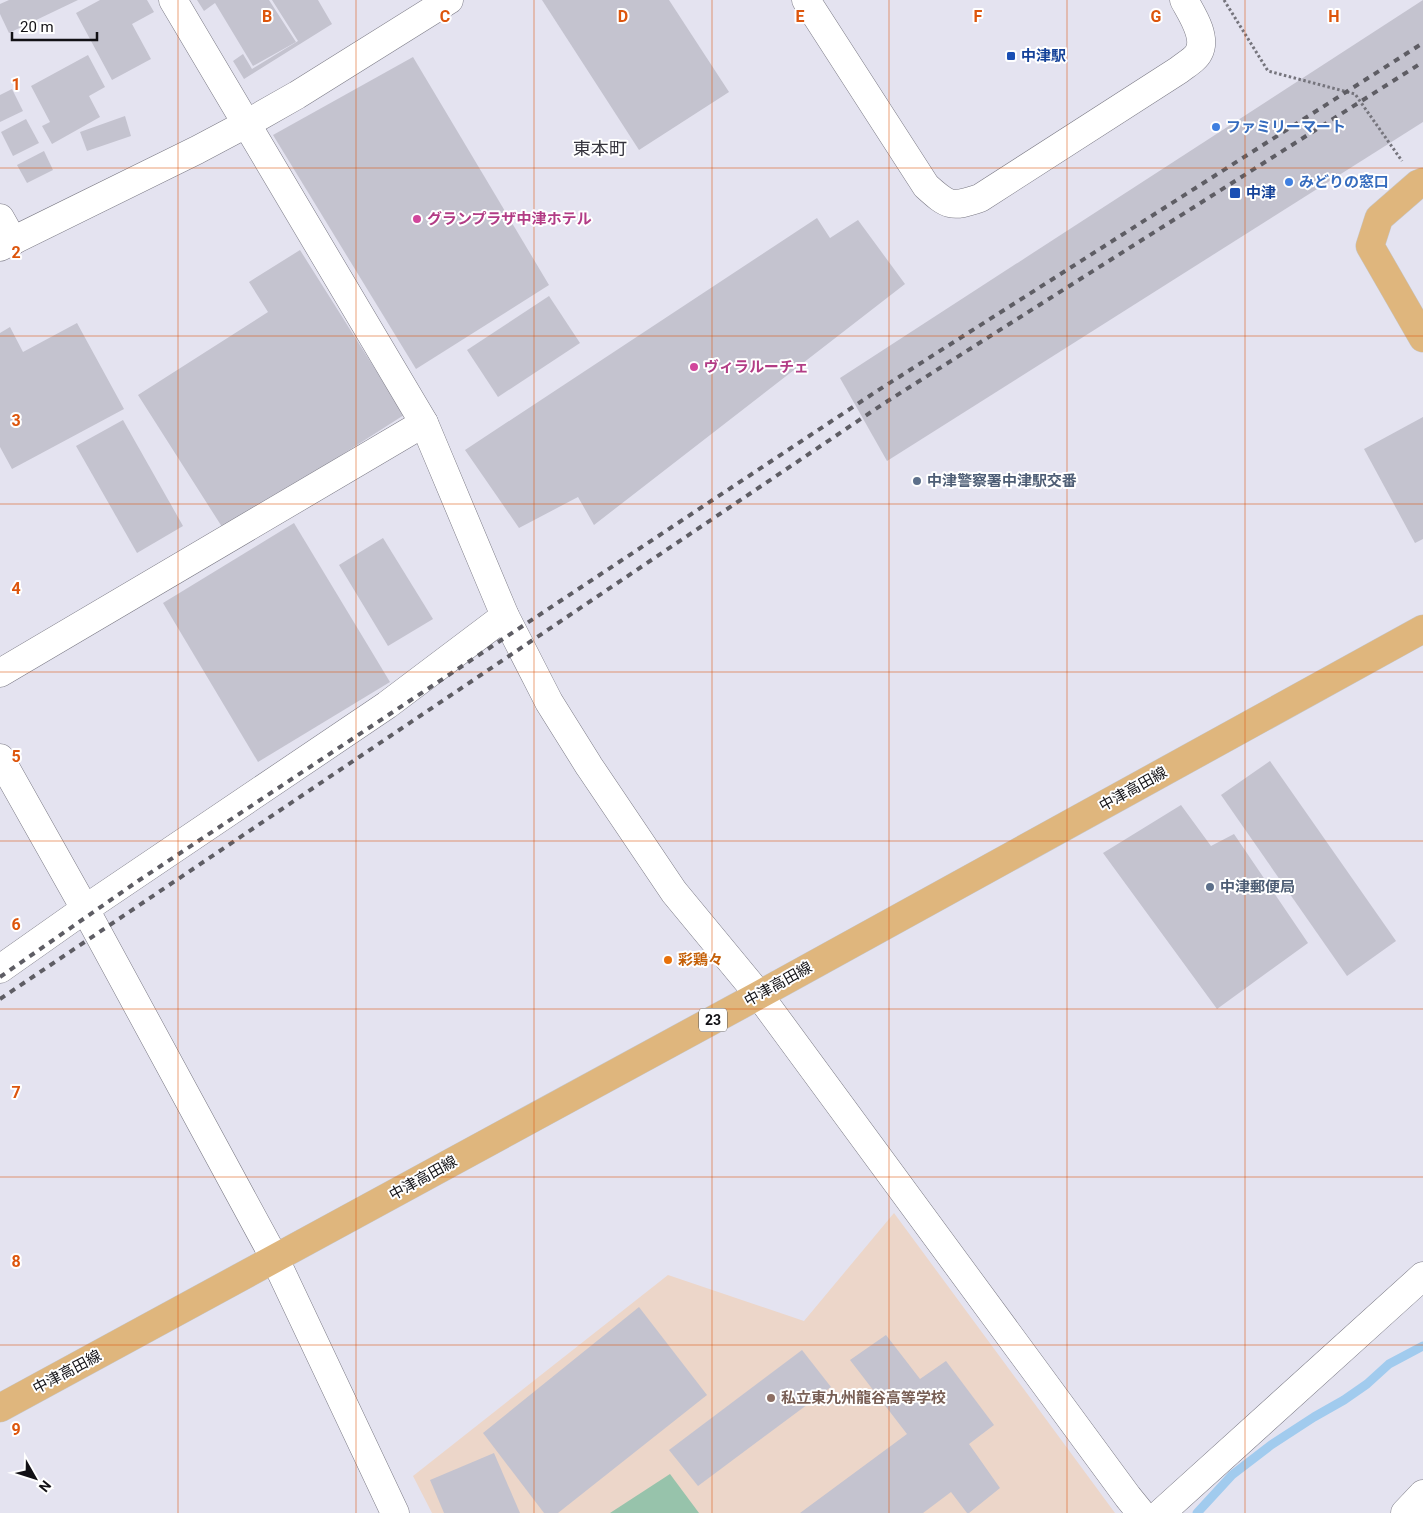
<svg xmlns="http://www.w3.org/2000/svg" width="1423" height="1513" viewBox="0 0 1423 1513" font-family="Roboto,'Noto Sans JP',sans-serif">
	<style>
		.education { fill: #ecd6c9 }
		.green { fill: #97c3ab }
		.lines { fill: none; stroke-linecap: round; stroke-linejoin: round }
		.stream { stroke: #a1cbee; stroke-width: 9 }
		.building { fill: #c4c3cf }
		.minor-casing { stroke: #7b7a85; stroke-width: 29 }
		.major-casing { stroke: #c6c6c7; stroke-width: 29 }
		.path { stroke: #75747c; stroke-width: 3; stroke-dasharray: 2.5 2.5; stroke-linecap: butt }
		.minor { stroke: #fff; stroke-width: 28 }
		.major { stroke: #dfb67d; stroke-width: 28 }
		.rail { stroke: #5e5d64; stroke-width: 4; stroke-dasharray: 6 6; stroke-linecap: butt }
		.grid { fill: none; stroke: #dd550c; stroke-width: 1; stroke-opacity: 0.55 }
		.transit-dot { fill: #1a4fb4; stroke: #fff; stroke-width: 2 }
		.shop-dot { fill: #3f7fe0; stroke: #fff; stroke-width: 2 }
		.hotel-dot { fill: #d1479c; stroke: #fff; stroke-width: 2 }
		.service-dot { fill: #5c6f8a; stroke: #fff; stroke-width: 2 }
		.food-dot { fill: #e8710a; stroke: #fff; stroke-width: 2 }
		.education-dot { fill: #8d6e63; stroke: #fff; stroke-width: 2 }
		.labels { text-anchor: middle; stroke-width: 4; stroke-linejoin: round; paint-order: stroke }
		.shield { fill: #fff; stroke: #59585b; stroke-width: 1 }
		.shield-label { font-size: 14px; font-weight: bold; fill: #121115 }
		.transit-label { font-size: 15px; font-weight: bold; fill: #164399; stroke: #fff; text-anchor: start }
		.shop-label { font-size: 15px; font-weight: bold; fill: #366cbe; stroke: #fff; text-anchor: start }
		.hotel-label { font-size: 15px; font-weight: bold; fill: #b23c85; stroke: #fff; text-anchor: start }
		.service-label { font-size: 15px; font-weight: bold; fill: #4e5e75; stroke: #fff; text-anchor: start }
		.street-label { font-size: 15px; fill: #121115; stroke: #fff }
		.food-label { font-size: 15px; font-weight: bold; fill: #c56008; stroke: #fff; text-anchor: start }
		.education-label { font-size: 15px; font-weight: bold; fill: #785e54; stroke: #fff; text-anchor: start }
		.quarter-label { font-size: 18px; fill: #36353e; stroke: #fff }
		.grid-label { font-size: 16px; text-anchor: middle; font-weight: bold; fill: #dd550c; stroke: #fff; stroke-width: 4; stroke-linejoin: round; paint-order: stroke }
	</style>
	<rect width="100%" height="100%" fill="#e4e3f0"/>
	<polygon class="education" points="894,1213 1115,1513 432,1513 413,1476 668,1275 804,1321"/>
	<polygon class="green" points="670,1474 699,1513 610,1513"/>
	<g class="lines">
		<polyline class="stream" points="1197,1513 1232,1475 1271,1445 1314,1417 1344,1400 1367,1384 1389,1364 1423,1346"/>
	</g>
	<g class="building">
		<polygon points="9,0 78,0 9,33 0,14 0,4"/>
		<polygon points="100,0 147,0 154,12 132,24 151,59 112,80 76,13"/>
		<polygon points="197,0 269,0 296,42 253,66 215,3 204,11"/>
		<polygon points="272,0 318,0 332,24 244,79 233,61 243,54 252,69 298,41"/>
		<polygon points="542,0 669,0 729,92 639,150"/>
		<polygon points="1423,0 1423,122 887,461 840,378"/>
		<polygon points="88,55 105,87 89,96 100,117 52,144 42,126 50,122 31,86"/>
		<polygon points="413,57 549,285 416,369 273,135"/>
		<polygon points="12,89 23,111 0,122 0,95"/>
		<polygon points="125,116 131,136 87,151 80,132"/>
		<polygon points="26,119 39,143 13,156 1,132"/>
		<polygon points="44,151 53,170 27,183 17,165"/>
		<polygon points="817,218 830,238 858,220 905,284 594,525 578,497 519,528 465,450"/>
		<polygon points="300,250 404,415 224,530 138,395 268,312 249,282"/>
		<polygon points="549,296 580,343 498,397 467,350"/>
		<polygon points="77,323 124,409 12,469 0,447 0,333 10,327 23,352"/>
		<polygon points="1423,417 1423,539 1415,543 1364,449"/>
		<polygon points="123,420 183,526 137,553 76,446"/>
		<polygon points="294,523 390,682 258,762 163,603"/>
		<polygon points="383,538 433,619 388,646 339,565"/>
		<polygon points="1270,761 1396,941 1347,976 1221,795"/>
		<polygon points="1181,805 1211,846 1234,834 1308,943 1217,1009 1103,853"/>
		<polygon points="639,1307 707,1395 558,1513 544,1513 483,1433"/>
		<polygon points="886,1335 920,1379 946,1361 994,1425 969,1444 1000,1488 969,1513 967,1513 951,1492 923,1513 800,1513 907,1434 850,1360"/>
		<polygon points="802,1350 831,1387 698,1486 669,1450"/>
		<polygon points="494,1453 520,1513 444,1513 430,1480"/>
	</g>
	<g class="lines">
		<g class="minor-casing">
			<g id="minor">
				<polyline points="173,0 424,423 505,616 549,702 589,766 674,892 759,995 1128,1497 1141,1513"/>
				<path d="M806,0L926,186C948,206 951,208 980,198L1179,70C1185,65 1196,59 1199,52C1207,36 1191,13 1184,0"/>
				<polyline points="0,218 13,241"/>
				<polyline points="0,247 197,150 246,124 297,95 449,0"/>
				<polyline points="0,673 424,423"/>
				<polyline points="0,758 85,909 275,1259 395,1513"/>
				<polyline points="0,969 85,909 387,705 505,616"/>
				<polyline points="1161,1513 1423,1276"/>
				<polyline points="1405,1513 1423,1494"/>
			</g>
		</g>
		<g class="major-casing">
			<g id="major">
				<polyline points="1423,182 1418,184 1379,218 1370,246 1423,338"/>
				<polyline points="0,1408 759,995 1423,629"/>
			</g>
		</g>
		<polyline class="path" points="1224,0 1268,71 1355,94 1402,161"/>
		<use href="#minor" class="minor"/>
		<use href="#major" class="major"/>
		<g class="rail">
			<polyline points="0,977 138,881 877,391 1423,43"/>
			<polyline points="0,999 883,404 1423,62"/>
		</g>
	</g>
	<path class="grid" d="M178,0V1513M356,0V1513M534,0V1513M712,0V1513M889,0V1513M1067,0V1513M1245,0V1513M0,168H1423M0,336H1423M0,504H1423M0,672H1423M0,841H1423M0,1009H1423M0,1177H1423M0,1345H1423"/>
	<g class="transit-dot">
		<rect x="1006" y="51" width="10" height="10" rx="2.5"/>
		<rect x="1229" y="187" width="12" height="12" rx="2.5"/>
	</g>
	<g class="shop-dot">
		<circle cx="1216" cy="127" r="5"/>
		<circle cx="1289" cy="182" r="5"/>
	</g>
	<g class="hotel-dot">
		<circle cx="417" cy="219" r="5"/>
		<circle cx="694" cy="367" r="5"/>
	</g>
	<g class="service-dot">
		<circle cx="917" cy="481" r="5"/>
		<circle cx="1210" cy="887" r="5"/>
	</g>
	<circle class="food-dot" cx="668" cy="960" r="5"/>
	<circle class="education-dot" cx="771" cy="1398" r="5"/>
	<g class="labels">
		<rect class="shield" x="699" y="1008.5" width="28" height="23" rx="4"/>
		<g class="shield-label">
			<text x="713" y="1025">23</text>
		</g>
		<g class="transit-label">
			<text x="1021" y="61">中津駅</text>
			<text x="1246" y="198">中津</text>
		</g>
		<g class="shop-label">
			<text x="1226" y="132">ファミリーマート</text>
			<text x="1299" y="187">みどりの窓口</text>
		</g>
		<g class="hotel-label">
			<text x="427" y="224">グランプラザ中津ホテル</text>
			<text x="704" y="372">ヴィラルーチェ</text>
		</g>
		<g class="service-label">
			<text x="927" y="486">中津警察署中津駅交番</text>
			<text x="1220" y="892">中津郵便局</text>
		</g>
		<g class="street-label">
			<text transform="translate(1133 789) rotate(-29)" y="5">中津高田線</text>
			<text transform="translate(778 984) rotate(-29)" y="5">中津高田線</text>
			<text transform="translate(423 1178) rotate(-29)" y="5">中津高田線</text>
			<text transform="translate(67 1372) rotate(-28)" y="5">中津高田線</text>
		</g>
		<g class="food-label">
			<text x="678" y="965">彩鶏々</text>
		</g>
		<g class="education-label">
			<text x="781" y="1403">私立東九州龍谷高等学校</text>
		</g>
		<g class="quarter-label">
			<text x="600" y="155">東本町</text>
		</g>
	</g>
	<g class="grid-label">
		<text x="267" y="22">B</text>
		<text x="445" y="22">C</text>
		<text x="623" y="22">D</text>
		<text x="800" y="22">E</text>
		<text x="978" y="22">F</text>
		<text x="1156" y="22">G</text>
		<text x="1334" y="22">H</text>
		<text x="16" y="90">1</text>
		<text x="16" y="258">2</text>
		<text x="16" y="426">3</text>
		<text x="16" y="594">4</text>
		<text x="16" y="762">5</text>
		<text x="16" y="930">6</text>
		<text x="16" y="1098">7</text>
		<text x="16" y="1267">8</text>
		<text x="16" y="1435">9</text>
	</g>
	<g transform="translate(35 1478) rotate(129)" stroke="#ffffff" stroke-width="4" paint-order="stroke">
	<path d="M0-4L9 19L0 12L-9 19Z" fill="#121115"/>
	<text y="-8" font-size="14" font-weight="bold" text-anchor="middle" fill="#121115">N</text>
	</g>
	<path d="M12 32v8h85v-8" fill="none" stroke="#121115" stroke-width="2.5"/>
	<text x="20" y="32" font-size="15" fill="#121115" stroke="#ffffff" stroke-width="4" paint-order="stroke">20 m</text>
</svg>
